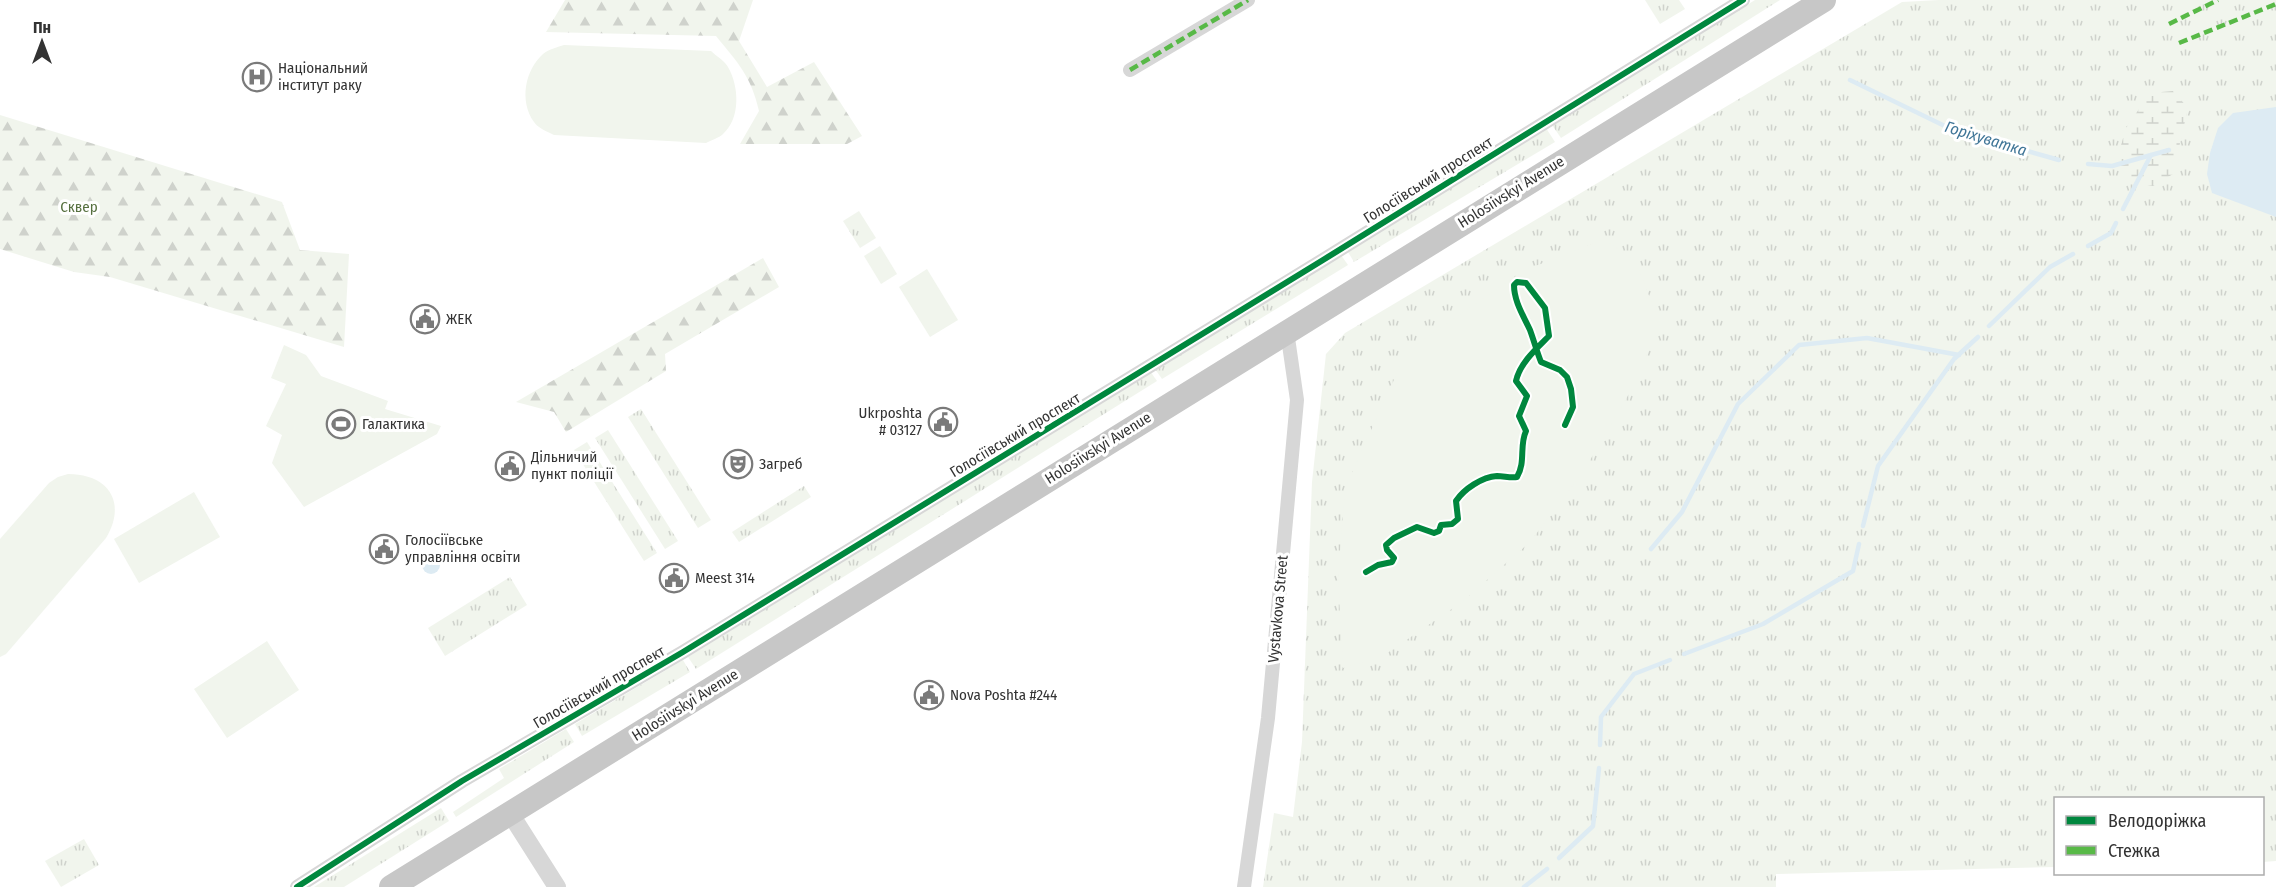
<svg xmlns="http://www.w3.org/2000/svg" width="2276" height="887" viewBox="0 0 2276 887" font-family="'Fira Sans Condensed',sans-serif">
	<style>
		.grass { fill: url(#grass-tufts) }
		.forest { fill: url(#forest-firs) }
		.wetland { fill: url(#wetland-marsh) }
		.pitch { fill: #f1f5ed }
		.water { fill: #ddebf3 }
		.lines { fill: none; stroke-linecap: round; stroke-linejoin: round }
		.stream { stroke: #ddebf3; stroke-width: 4.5 }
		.minor { stroke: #d7d7d7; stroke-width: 14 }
		.tertiary { stroke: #d7d7d7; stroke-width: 18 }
		.trunk { stroke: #c7c7c7; stroke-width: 24 }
		.quiet { stroke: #58b947; stroke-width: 4.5; stroke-dasharray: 9 4.5; stroke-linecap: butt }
		.cycleway-casing { stroke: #fff; stroke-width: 10 }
		.cycleway { stroke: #00873e; stroke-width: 6 }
		.labels { text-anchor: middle; stroke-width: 6; stroke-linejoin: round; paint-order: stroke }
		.poi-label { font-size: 15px; fill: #333; stroke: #fff; text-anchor: start }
		.street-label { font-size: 15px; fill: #333; stroke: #fff }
		.park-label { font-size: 15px; fill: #56703f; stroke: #fff }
		.water-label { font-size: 16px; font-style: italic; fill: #3f7597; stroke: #fff }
	</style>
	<defs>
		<pattern id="grass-tufts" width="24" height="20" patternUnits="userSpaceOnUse" patternTransform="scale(1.5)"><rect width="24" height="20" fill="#f1f5ed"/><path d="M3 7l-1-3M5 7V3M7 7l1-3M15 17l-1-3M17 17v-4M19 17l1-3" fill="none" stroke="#cfd2cc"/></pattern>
		<pattern id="forest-firs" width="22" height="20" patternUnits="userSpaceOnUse" patternTransform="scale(1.5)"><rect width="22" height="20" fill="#f1f5ed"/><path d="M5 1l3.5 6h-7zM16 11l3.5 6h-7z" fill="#cfd2cc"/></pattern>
		<pattern id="wetland-marsh" width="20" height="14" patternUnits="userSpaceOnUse" patternTransform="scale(1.5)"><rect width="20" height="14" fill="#f1f5ed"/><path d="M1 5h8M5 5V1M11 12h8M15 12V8" fill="none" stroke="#cfd2cc"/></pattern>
	</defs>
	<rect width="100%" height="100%" fill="#fff"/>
	<g class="grass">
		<polygon points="1645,0 1679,0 1685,9 1660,24"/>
		<polygon points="1755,0 1780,0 1561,138 1552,125"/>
		<polygon points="1939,0 2276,0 2276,861 2263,862 2262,798 2056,798 2055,867 1776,874 1776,887 1263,887 1274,813 1293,817 1302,742 1312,482 1326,354 1345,333 1902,2"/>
		<polygon points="1546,128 1555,142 1354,262 1348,252"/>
		<polygon points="859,211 876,238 860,248 843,221"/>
		<polygon points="1341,255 1348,265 1162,379 1155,369"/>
		<polygon points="1150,371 1157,381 696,669 688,657"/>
		<polygon points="641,409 711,520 698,528 628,417"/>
		<polygon points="608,430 678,541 665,549 595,438"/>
		<polygon points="587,442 657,553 644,561 574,450"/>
		<polygon points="804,486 811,497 739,542 732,532"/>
		<polygon points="510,577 527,605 445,656 428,628"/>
		<polygon points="683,660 690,672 582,736 575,724"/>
		<polygon points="566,729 574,742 456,817 453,812 504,778 499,769"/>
		<polygon points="441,808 449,821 344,887 314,887"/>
		<polygon points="84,839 99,865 61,887 45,861"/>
	</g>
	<g class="forest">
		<path d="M565,0H753L739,41L767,87L814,62L862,136L847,144H740L759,111C751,76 738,63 716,36L546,32Z"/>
		<polygon points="0,115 282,202 300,250 349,254 344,347 110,277 74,272 0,249"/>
		<polygon points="763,258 779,287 665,354 666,371 566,432 554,412 516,402"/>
	</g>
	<polygon class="wetland" points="2173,91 2188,108 2173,174 2153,186 2125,181 2117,159 2126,128 2150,93"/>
	<g class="pitch">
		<path d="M564,45L711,51C716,56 724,60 728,67C739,86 741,118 723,134C719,138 711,140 706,143L554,135C548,132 538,128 534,122C519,101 525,70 543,54C549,49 558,47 564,45Z"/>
		<polygon points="1604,239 1636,262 1660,324 1633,387 1583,472 1530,542 1462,602 1380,658 1343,668 1338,578 1345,488 1407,351 1523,271"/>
		<polygon points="880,246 897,274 881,284 864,256"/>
		<polygon points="927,269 958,320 930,337 899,287"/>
		<polygon points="284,345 306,355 321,376 388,401 385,409 441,426 437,434 304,507 272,463 282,435 266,426 286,384 271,378"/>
		<path d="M68,474C109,474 127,503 106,538L6,654L0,657V539L49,483L58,477Z"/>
		<polygon points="194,492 220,537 139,583 114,539"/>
		<polygon points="267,641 299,690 227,738 194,689"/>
	</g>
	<g class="water">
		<polygon points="2276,107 2276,217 2212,193 2207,174 2210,153 2218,128 2233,113"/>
		<circle cx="431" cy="565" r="9"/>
	</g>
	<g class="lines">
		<g class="stream">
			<polyline points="1850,80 1953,130 2059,160"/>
			<polyline points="2088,164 2112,166 2169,150"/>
			<polyline points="2123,209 2151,155"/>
			<polyline points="2088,246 2111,233 2116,223"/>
			<polyline points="1989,326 2050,267 2073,254"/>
			<polyline points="1863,526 1878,466 1954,359 1978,337"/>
			<polyline points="1651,549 1682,512 1738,404 1799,345 1867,338 1959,355"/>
			<polyline points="1684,654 1763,624 1853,571 1859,544"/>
			<polyline points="1600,745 1601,717 1634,674 1670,660"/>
			<polyline points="1559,858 1593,826 1599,768"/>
			<polyline points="1524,887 1547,869"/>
		</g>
		<g class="minor">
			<polyline points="1130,70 1248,0"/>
			<polyline points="297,887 462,781 683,652 1323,260 1743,0"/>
			<polyline points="1244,887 1268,718 1297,400 1287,331"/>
		</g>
		<polyline class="tertiary" points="510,813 557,887"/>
		<polyline class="trunk" points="391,887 1824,0"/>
		<g class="quiet">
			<polyline points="2169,24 2218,0"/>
			<polyline points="2179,43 2276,4"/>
			<polyline points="1130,70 1248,0"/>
		</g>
		<g class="cycleway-casing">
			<g id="cycleway">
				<path d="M1366,572L1378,565L1392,562L1394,558L1387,550L1386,545L1394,538L1417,527L1434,533L1439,531L1441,525L1452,524L1458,519L1456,501C1464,489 1482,477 1497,476C1504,476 1510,478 1517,477C1526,462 1519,446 1526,431L1519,416L1527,396L1516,381C1520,363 1536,349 1549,336L1545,308L1526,283L1517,282L1514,285C1514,301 1523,315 1530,330C1534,341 1537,352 1541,362L1560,370L1567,377L1571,389L1573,407L1565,425"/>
				<polyline points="297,887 462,781 683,652 1323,260 1743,0"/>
			</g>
		</g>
		<use href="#cycleway" class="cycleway"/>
	</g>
	<defs>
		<g id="hospital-ring" transform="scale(1.5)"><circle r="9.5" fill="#fff" stroke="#7a7a7a" stroke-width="1.5"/><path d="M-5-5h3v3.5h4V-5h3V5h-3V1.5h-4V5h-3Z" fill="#7a7a7a"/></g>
		<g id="civic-ring" transform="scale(1.5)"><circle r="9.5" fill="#fff" stroke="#7a7a7a" stroke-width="1.5"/><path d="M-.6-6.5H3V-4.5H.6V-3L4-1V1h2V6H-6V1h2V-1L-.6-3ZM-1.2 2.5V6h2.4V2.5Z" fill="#7a7a7a"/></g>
		<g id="stadium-ring" transform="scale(1.5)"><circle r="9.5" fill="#fff" stroke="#7a7a7a" stroke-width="1.5"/><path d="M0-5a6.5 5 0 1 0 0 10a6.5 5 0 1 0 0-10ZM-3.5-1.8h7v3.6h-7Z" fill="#7a7a7a"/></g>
		<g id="theatre-ring" transform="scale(1.5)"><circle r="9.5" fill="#fff" stroke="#7a7a7a" stroke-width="1.5"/><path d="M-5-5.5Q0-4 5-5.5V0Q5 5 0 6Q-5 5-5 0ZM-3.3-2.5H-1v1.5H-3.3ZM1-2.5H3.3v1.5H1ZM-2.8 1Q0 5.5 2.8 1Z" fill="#7a7a7a"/></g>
	</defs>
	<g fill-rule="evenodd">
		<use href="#hospital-ring" x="257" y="77"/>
		<use href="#civic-ring" x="425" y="319"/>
		<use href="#civic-ring" x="943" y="422"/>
		<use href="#stadium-ring" x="341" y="424"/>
		<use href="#theatre-ring" x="738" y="464"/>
		<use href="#civic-ring" x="510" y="466"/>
		<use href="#civic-ring" x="384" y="549"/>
		<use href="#civic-ring" x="674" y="578"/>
		<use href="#civic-ring" x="929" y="695"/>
	</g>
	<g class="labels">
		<g class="poi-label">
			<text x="278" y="73">Національний<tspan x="278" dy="17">інститут раку</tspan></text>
			<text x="446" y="324">ЖЕК</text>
			<text x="922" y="418" text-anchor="end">Ukrposhta<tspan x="922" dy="17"># 03127</tspan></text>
			<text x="362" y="429">Галактика</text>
			<text x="531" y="462">Дільничий<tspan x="531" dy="17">пункт поліції</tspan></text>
			<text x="759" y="469">Загреб</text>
			<text x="405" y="545">Голосіївське<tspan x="405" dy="17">управління освіти</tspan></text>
			<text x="695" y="583">Meest 314</text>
			<text x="950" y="700">Nova Poshta #244</text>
		</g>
		<g class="street-label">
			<text transform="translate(1428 180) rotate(-32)" y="5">Голосіївський проспект</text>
			<text transform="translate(1511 192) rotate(-32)" y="5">Holosiivskyi Avenue</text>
			<text transform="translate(1015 435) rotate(-31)" y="5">Голосіївський проспект</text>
			<text transform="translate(1098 448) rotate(-32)" y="5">Holosiivskyi Avenue</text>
			<text transform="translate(1278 609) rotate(-85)" y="5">Vystavkova Street</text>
			<text transform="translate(599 687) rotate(-30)" y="5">Голосіївський проспект</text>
			<text transform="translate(685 705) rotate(-32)" y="5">Holosiivskyi Avenue</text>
		</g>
		<g class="park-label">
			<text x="79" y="212">Сквер</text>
		</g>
		<g class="water-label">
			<text transform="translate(1986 138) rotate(17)" y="6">Горіхуватка</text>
		</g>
	</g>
	<rect x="2054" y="797" width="210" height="78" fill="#ffffff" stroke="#adadad" stroke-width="1.5"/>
	<rect x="2066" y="816" width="30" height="9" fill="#00873e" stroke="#adadad" stroke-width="1.5"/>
	<text x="2108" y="827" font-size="18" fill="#333333">Велодоріжка</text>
	<rect x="2066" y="846" width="30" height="9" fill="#58b947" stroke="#adadad" stroke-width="1.5"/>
	<text x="2108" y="857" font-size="18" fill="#333333">Стежка</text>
	<g transform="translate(42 42)" stroke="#ffffff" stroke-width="4.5" paint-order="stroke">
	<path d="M0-4.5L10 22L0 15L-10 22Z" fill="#333333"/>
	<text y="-9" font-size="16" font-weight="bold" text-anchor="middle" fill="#333333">Пн</text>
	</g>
</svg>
